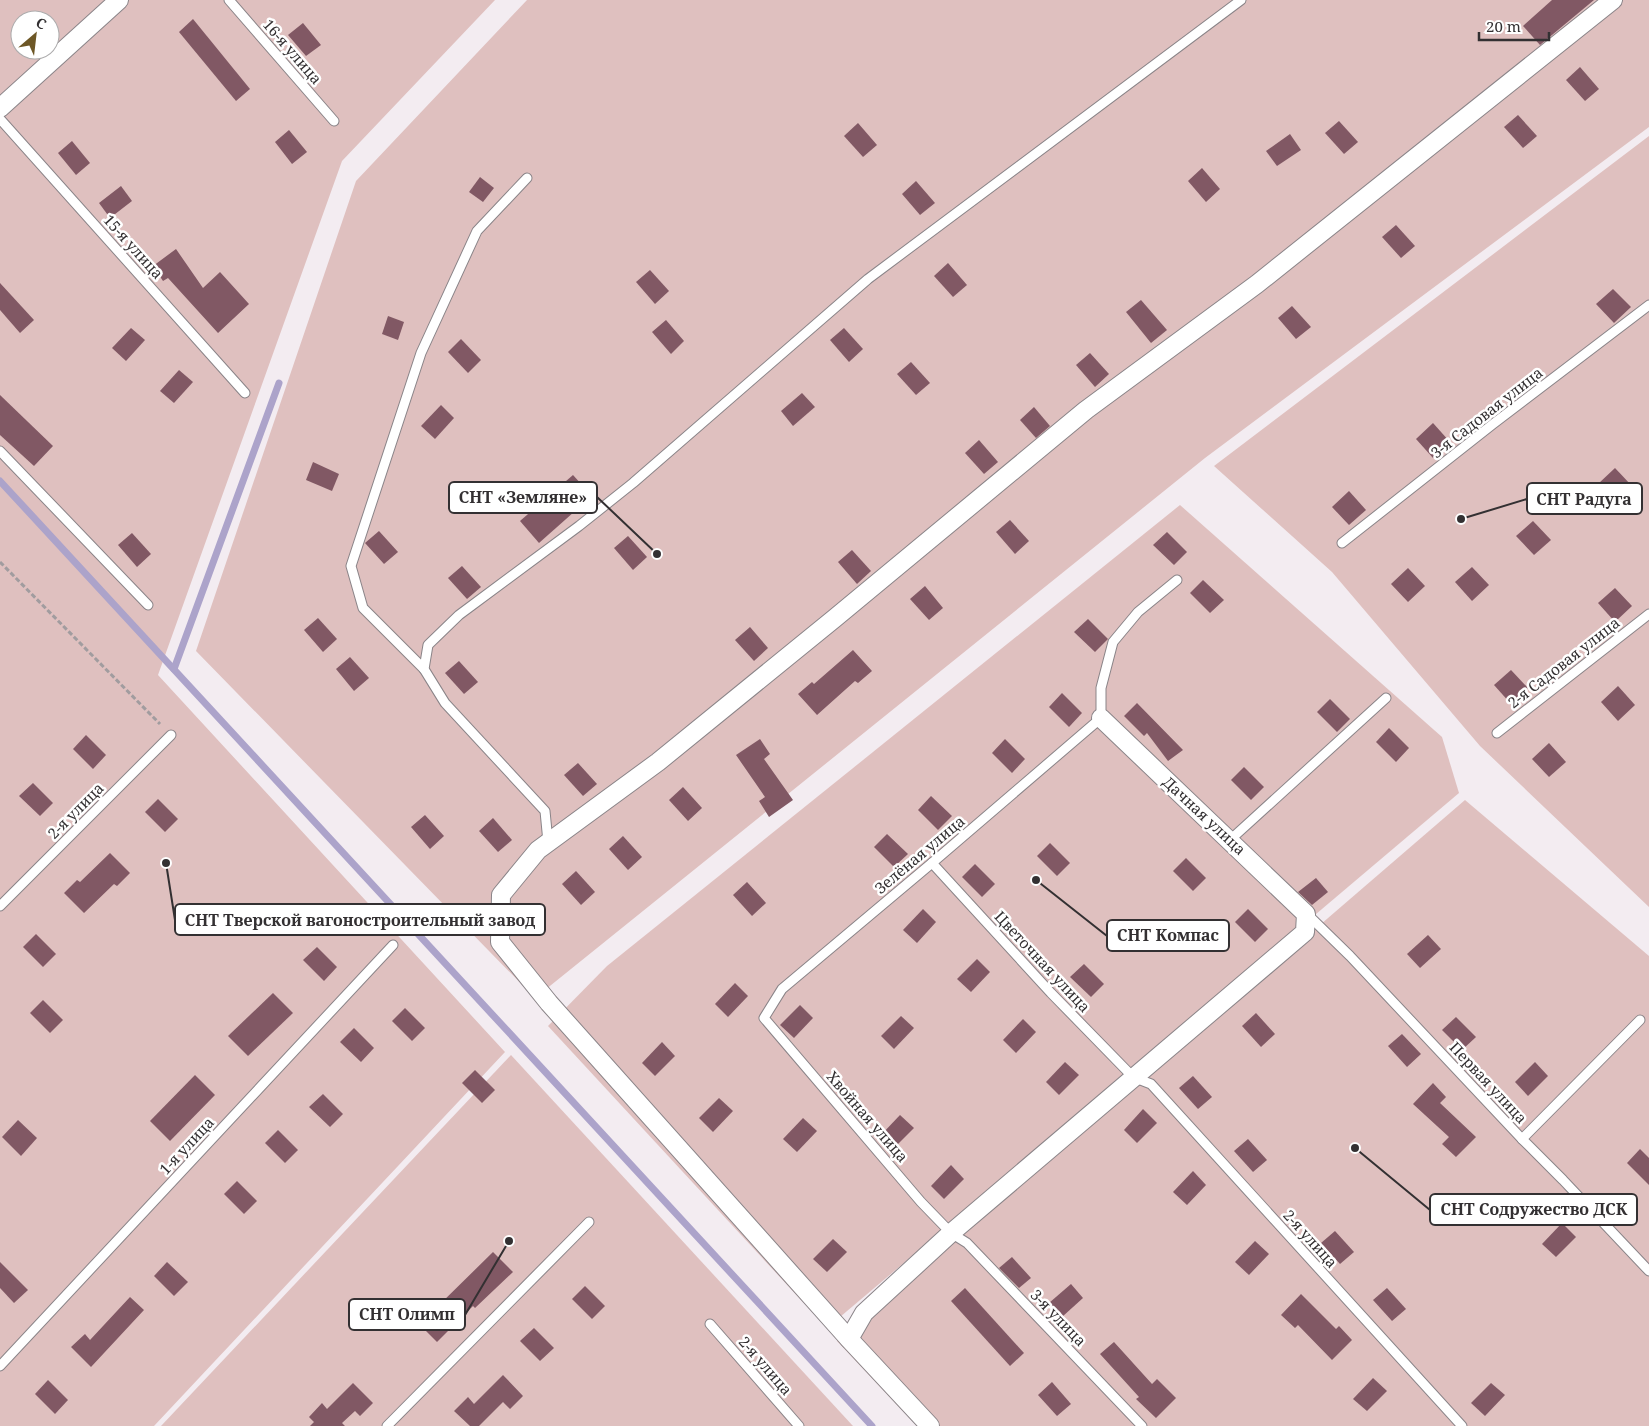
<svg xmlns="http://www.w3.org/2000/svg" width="1649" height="1426" viewBox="0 0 1649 1426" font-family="'Noto Serif',serif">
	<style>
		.green { fill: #dfc0bf; fill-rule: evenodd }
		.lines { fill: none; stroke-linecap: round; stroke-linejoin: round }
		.stream { stroke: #aca3ca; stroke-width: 7 }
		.building { fill: #815864 }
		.lane-casing { stroke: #8a8488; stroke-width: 11 }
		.street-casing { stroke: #8a8488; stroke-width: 20 }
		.path { stroke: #a19c9f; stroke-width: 3; stroke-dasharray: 5 2.5; stroke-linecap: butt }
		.lane { stroke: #fff; stroke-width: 9 }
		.street { stroke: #fff; stroke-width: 18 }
		.labels { text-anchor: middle; stroke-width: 5; stroke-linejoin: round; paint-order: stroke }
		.street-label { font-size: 15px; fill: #333032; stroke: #fff }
		.leader { fill: none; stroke: #333032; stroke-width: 2 }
		.callout-dot { fill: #333032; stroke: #fff; stroke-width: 2 }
		.callout { fill: #fff; stroke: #333032; stroke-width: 2 }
		.callout-label { font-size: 16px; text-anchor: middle; font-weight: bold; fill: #333032 }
	</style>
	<rect width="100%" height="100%" fill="#f3ecf1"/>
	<g class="green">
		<path d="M0,0H495L342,161L158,675L505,1052L154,1426H0ZM20,20H50V50H20Z"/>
		<polygon points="527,0 1649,0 1649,127 1205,458 535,998 196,651 356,181"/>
		<polygon points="1649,136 1649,907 1480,746 1332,572 1214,466"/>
		<polygon points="1180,505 1442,737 1459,793 827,1328 548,1026 607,966"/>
		<polygon points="1465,800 1649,956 1649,1426 917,1426 837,1341"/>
		<polygon points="511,1055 853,1426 161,1426"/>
	</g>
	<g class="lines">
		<g class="stream">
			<polyline points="0,481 872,1426"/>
			<polyline points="174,669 279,383"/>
		</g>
	</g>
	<g class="building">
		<polygon points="1552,0 1594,0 1540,45 1523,26"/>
		<polygon points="193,19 250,89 236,101 179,32"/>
		<polygon points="303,23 321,45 306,56 288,35"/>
		<polygon points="1580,67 1599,89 1585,101 1566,80"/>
		<polygon points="1518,115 1537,136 1523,148 1504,127"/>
		<polygon points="1339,121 1358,142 1344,154 1325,133"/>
		<polygon points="858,123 877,145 863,157 844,136"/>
		<polygon points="289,130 307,152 292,164 275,142"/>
		<polygon points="1290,134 1301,150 1277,166 1266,151"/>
		<polygon points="72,141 90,163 76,175 58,153"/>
		<polygon points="1202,168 1220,189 1206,202 1188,181"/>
		<polygon points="480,177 494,188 483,202 469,192"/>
		<polygon points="916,181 935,203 920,215 902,194"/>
		<polygon points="121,186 132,201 110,218 99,203"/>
		<polygon points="1396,225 1415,246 1401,258 1382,237"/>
		<polygon points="176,249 203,288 220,272 249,304 218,333 168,278 163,281 153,266"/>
		<polygon points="948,263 967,285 953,297 934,276"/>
		<polygon points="650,270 669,291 655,304 636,282"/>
		<polygon points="0,283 34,320 20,333 0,310"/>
		<polygon points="1613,289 1631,307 1614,323 1596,304"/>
		<polygon points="1141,300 1167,330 1151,343 1126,312"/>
		<polygon points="1292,306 1311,327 1296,339 1278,318"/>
		<polygon points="388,316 404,322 398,340 382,334"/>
		<polygon points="666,320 684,341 671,354 652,332"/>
		<polygon points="131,328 145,340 126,361 112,348"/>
		<polygon points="844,328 863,349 849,362 830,340"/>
		<polygon points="461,339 481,360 468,373 448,352"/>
		<polygon points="1090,353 1109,374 1095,387 1076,365"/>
		<polygon points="911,362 930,383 916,395 897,374"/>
		<polygon points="179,370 193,382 174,403 160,391"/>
		<polygon points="802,393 815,407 793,426 781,411"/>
		<polygon points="0,395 53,446 34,466 0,435"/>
		<polygon points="441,405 454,418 435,439 421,426"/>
		<polygon points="1034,407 1050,426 1036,438 1020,420"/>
		<polygon points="1433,423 1450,442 1433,458 1416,439"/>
		<polygon points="979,440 998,462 984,474 965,453"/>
		<polygon points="313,462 339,474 332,491 306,480"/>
		<polygon points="1615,468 1632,486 1615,502 1598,484"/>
		<polygon points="573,475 592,496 539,543 520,521"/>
		<polygon points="1349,491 1366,510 1349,525 1332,507"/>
		<polygon points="1010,520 1029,541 1015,554 996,532"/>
		<polygon points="1533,521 1551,540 1534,555 1516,536"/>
		<polygon points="379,531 398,552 384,564 365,543"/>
		<polygon points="1167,532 1187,552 1174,565 1153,545"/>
		<polygon points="132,533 151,554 137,567 118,545"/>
		<polygon points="628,536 647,557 633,570 614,548"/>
		<polygon points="852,550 871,571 857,584 838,562"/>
		<polygon points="462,566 481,587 467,599 448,578"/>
		<polygon points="1472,567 1489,585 1472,601 1455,582"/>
		<polygon points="1408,568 1425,586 1408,602 1391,584"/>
		<polygon points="1203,580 1224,600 1210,613 1190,593"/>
		<polygon points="925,586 943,608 929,620 910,599"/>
		<polygon points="1615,588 1632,606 1615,622 1598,603"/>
		<polygon points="318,618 337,639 323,652 304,630"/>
		<polygon points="1088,619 1108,639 1095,652 1074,632"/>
		<polygon points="750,627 768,648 754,661 735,640"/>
		<polygon points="853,650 872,671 858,683 855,681 817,715 798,694 812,682 814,684"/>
		<polygon points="350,657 369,678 354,691 336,669"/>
		<polygon points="459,661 478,682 464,694 445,673"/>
		<polygon points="1511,670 1528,688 1511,704 1494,685"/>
		<polygon points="1618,686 1635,705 1618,721 1601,702"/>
		<polygon points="1062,693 1082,713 1069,727 1049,707"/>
		<polygon points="1330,699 1350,719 1337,732 1317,712"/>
		<polygon points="1137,703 1183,750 1168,761 1147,733 1144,736 1124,716"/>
		<polygon points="1389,728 1409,748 1396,762 1376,742"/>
		<polygon points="86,735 106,755 93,769 73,749"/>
		<polygon points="760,739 770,754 764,759 793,800 769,817 759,801 765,797 736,755"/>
		<polygon points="1005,739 1025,759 1012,773 992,753"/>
		<polygon points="1549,743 1566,762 1549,777 1532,759"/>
		<polygon points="578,763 597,784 583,796 564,775"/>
		<polygon points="1244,767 1264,787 1251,800 1231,780"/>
		<polygon points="33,783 53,803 40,816 19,796"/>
		<polygon points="683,787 702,808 688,821 669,800"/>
		<polygon points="931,796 952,816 938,830 918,810"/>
		<polygon points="158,799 178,819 165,832 145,812"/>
		<polygon points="425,815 444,836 430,849 411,827"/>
		<polygon points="493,818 512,840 498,852 479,831"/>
		<polygon points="887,834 908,854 894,867 874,847"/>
		<polygon points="623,836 642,857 628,870 609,849"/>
		<polygon points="1050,843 1070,863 1057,876 1037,856"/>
		<polygon points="110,853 130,873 117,886 114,884 84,913 64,893 77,880 80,882"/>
		<polygon points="1186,858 1206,878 1193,891 1173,871"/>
		<polygon points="975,864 995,884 982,897 962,877"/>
		<polygon points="576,871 595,892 581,905 562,884"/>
		<polygon points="1316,878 1328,892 1312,905 1298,892"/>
		<polygon points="747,882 766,903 752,916 733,895"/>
		<polygon points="923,909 936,922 917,943 903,930"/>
		<polygon points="1248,909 1268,929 1255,942 1235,922"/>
		<polygon points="36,934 56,954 43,967 23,947"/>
		<polygon points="1428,935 1441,949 1420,968 1407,954"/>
		<polygon points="317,947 337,967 324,981 303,960"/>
		<polygon points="977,959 990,972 971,992 957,979"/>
		<polygon points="1084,964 1104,984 1091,997 1070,977"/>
		<polygon points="735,983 748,996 728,1017 715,1004"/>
		<polygon points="273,993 293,1013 248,1056 228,1036"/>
		<polygon points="43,1000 63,1020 50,1033 30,1013"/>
		<polygon points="800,1005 813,1018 794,1038 780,1025"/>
		<polygon points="405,1008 425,1028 412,1041 392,1021"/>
		<polygon points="1256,1013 1275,1034 1261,1047 1242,1026"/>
		<polygon points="901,1016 914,1028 894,1049 881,1036"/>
		<polygon points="1456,1017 1476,1037 1462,1050 1442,1030"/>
		<polygon points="1023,1019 1036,1032 1016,1053 1003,1040"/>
		<polygon points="354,1028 374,1048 361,1062 340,1042"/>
		<polygon points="1402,1034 1421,1054 1407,1067 1388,1046"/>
		<polygon points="662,1042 675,1056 655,1076 642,1063"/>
		<polygon points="1065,1062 1079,1075 1059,1095 1046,1082"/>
		<polygon points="1535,1062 1548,1076 1528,1096 1515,1082"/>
		<polygon points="475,1070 495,1090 482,1103 462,1083"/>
		<polygon points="195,1075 215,1095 170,1141 150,1121"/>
		<polygon points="1193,1076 1212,1097 1198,1109 1179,1088"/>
		<polygon points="1433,1083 1446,1097 1440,1103 1476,1137 1456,1157 1442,1144 1449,1137 1413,1104"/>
		<polygon points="323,1094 343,1114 330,1127 309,1107"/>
		<polygon points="719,1098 733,1111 713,1132 699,1118"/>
		<polygon points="1143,1109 1157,1123 1137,1143 1124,1130"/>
		<polygon points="900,1115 914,1128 894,1148 881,1135"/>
		<polygon points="803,1118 817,1131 797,1152 783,1139"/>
		<polygon points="18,1120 37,1138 21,1156 2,1137"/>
		<polygon points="278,1130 298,1150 285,1163 265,1143"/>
		<polygon points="1248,1139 1267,1160 1253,1172 1234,1151"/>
		<polygon points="1640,1149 1649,1158 1649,1185 1627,1163"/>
		<polygon points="951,1165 964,1179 944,1199 931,1186"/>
		<polygon points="1193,1171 1206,1185 1187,1205 1173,1192"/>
		<polygon points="237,1181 257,1201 244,1214 224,1194"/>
		<polygon points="1562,1223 1576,1237 1556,1257 1542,1244"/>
		<polygon points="1335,1231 1354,1252 1340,1264 1321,1243"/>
		<polygon points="833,1239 847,1252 827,1272 813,1259"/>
		<polygon points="1255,1241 1269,1254 1249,1275 1235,1262"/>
		<polygon points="493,1252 513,1272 475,1308 473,1306 437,1342 417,1322 430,1309 433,1311"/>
		<polygon points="1012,1257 1031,1278 1019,1288 999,1268"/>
		<polygon points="0,1262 28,1290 14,1303 0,1288"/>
		<polygon points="167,1262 188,1282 174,1296 154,1276"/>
		<polygon points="1071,1284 1083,1298 1062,1317 1049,1303"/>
		<polygon points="585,1286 605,1306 592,1319 572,1299"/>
		<polygon points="965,1288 1024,1353 1010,1366 951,1301"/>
		<polygon points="1387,1288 1406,1309 1392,1321 1373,1300"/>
		<polygon points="1301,1294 1336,1329 1339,1326 1352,1340 1332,1360 1298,1325 1295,1328 1281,1315"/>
		<polygon points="130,1297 144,1310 91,1367 71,1347 85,1334 90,1340"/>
		<polygon points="534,1328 554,1348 540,1361 520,1341"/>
		<polygon points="1114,1342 1152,1384 1157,1379 1176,1398 1156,1418 1136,1399 1139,1397 1100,1354"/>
		<polygon points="503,1375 523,1396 510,1409 503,1402 479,1426 470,1426 454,1411 468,1397 474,1404"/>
		<polygon points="1373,1378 1387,1391 1367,1411 1353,1399"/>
		<polygon points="48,1380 68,1400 55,1414 35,1394"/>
		<polygon points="1052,1382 1071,1404 1057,1416 1038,1395"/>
		<polygon points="353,1383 373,1403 360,1416 355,1411 342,1423 345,1426 310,1426 314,1422 309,1417 322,1403 327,1409"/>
		<polygon points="1491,1383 1505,1395 1485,1416 1471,1403"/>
	</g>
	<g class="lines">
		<g class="lane-casing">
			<g id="lane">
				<polyline points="229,0 334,121"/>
				<polyline points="0,119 245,393"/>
				<polyline points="0,451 148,605"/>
				<polyline points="1342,543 1493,424 1649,305"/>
				<polyline points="424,669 363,608 351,566 421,353 477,231 527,178"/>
				<polyline points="1497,733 1649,614"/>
				<polyline points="1230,840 1386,698"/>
				<polyline points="548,842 545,811 445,703 424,669 428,645 459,615 579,526 633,483 868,279 1241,0"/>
				<polyline points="932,863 1051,993 1133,1077 1151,1084 1462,1426"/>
				<polyline points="0,906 171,735"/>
				<polyline points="1307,914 1350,956 1522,1139 1563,1180 1649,1271"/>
				<polyline points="1522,1139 1640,1020"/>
				<polyline points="710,1324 799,1426"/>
				<polyline points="0,1366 393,945"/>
				<polyline points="387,1426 589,1222"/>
				<polyline points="1142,1426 967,1243 951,1233 921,1202 764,1018 782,989 932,863 1101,718 1101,688 1113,642 1138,612 1177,580"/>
			</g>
		</g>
		<g class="street-casing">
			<g id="street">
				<polyline points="0,108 119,0"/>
				<polyline points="849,1339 864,1313 951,1233 1305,932 1306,914 1101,718"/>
				<polyline points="930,1426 849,1339 549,1003 500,942 501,895 538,850 658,762 835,618 1086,410 1257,284 1613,0"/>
			</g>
		</g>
		<polyline class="path" points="0,562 160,724"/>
		<use href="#lane" class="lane"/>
		<use href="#street" class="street"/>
	</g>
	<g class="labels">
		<g class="street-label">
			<text transform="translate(292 52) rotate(49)" y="5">16-я улица</text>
			<text transform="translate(133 247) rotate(48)" y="5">15-я улица</text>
			<text transform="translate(1487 413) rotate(-38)" y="5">3-я Садовая улица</text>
			<text transform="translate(1564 663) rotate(-38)" y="5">2-я Садовая улица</text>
			<text transform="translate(76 811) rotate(-45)" y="5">2-я улица</text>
			<text transform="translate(1204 816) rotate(43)" y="5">Дачная улица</text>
			<text transform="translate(920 855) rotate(-40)" y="5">Зелёная улица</text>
			<text transform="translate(1042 962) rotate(47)" y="5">Цветочная улица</text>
			<text transform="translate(1488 1083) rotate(47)" y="5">Первая улица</text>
			<text transform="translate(867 1117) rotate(49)" y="5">Хвойная улица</text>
			<text transform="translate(187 1146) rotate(-47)" y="5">1-я улица</text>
			<text transform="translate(1310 1239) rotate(48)" y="5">2-я улица</text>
			<text transform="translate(1058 1318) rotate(46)" y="5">3-я улица</text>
			<text transform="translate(765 1366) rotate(49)" y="5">2-я улица</text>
		</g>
	</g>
	<path class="leader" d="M657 554L597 497M1461 519L1527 499M166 863L175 920M1036 880L1107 936M1355 1148L1430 1210M509 1241L465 1315"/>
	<g class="callout-dot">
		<circle cx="657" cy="554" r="5"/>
		<circle cx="1461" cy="519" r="5"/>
		<circle cx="166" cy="863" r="5"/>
		<circle cx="1036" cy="880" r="5"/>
		<circle cx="1355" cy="1148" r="5"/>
		<circle cx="509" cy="1241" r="5"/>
	</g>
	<g class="callout">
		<rect x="449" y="482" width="148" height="31" rx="5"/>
		<rect x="1527" y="483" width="115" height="31" rx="5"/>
		<rect x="175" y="904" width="370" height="31" rx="5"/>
		<rect x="1107" y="920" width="122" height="31" rx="5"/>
		<rect x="1430" y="1194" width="207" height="31" rx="5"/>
		<rect x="349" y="1299" width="116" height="31" rx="5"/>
	</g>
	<g class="callout-label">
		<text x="523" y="503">СНТ «Земляне»</text>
		<text x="1584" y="505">СНТ Радуга</text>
		<text x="360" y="926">СНТ Тверской вагоностроительный завод</text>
		<text x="1168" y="941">СНТ Компас</text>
		<text x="1534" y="1215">СНТ Содружество ДСК</text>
		<text x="407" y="1320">СНТ Олимп</text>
	</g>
	<g transform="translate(35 35) rotate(28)"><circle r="24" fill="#ffffff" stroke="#adacad"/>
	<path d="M0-4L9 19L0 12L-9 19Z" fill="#6d5726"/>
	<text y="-8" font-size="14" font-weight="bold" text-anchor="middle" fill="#333032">С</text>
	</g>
	<path d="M1479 32v8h70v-8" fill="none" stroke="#333032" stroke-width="2.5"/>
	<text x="1486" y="32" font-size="15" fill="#333032" stroke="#ffffff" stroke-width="4" paint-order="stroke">20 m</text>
</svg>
